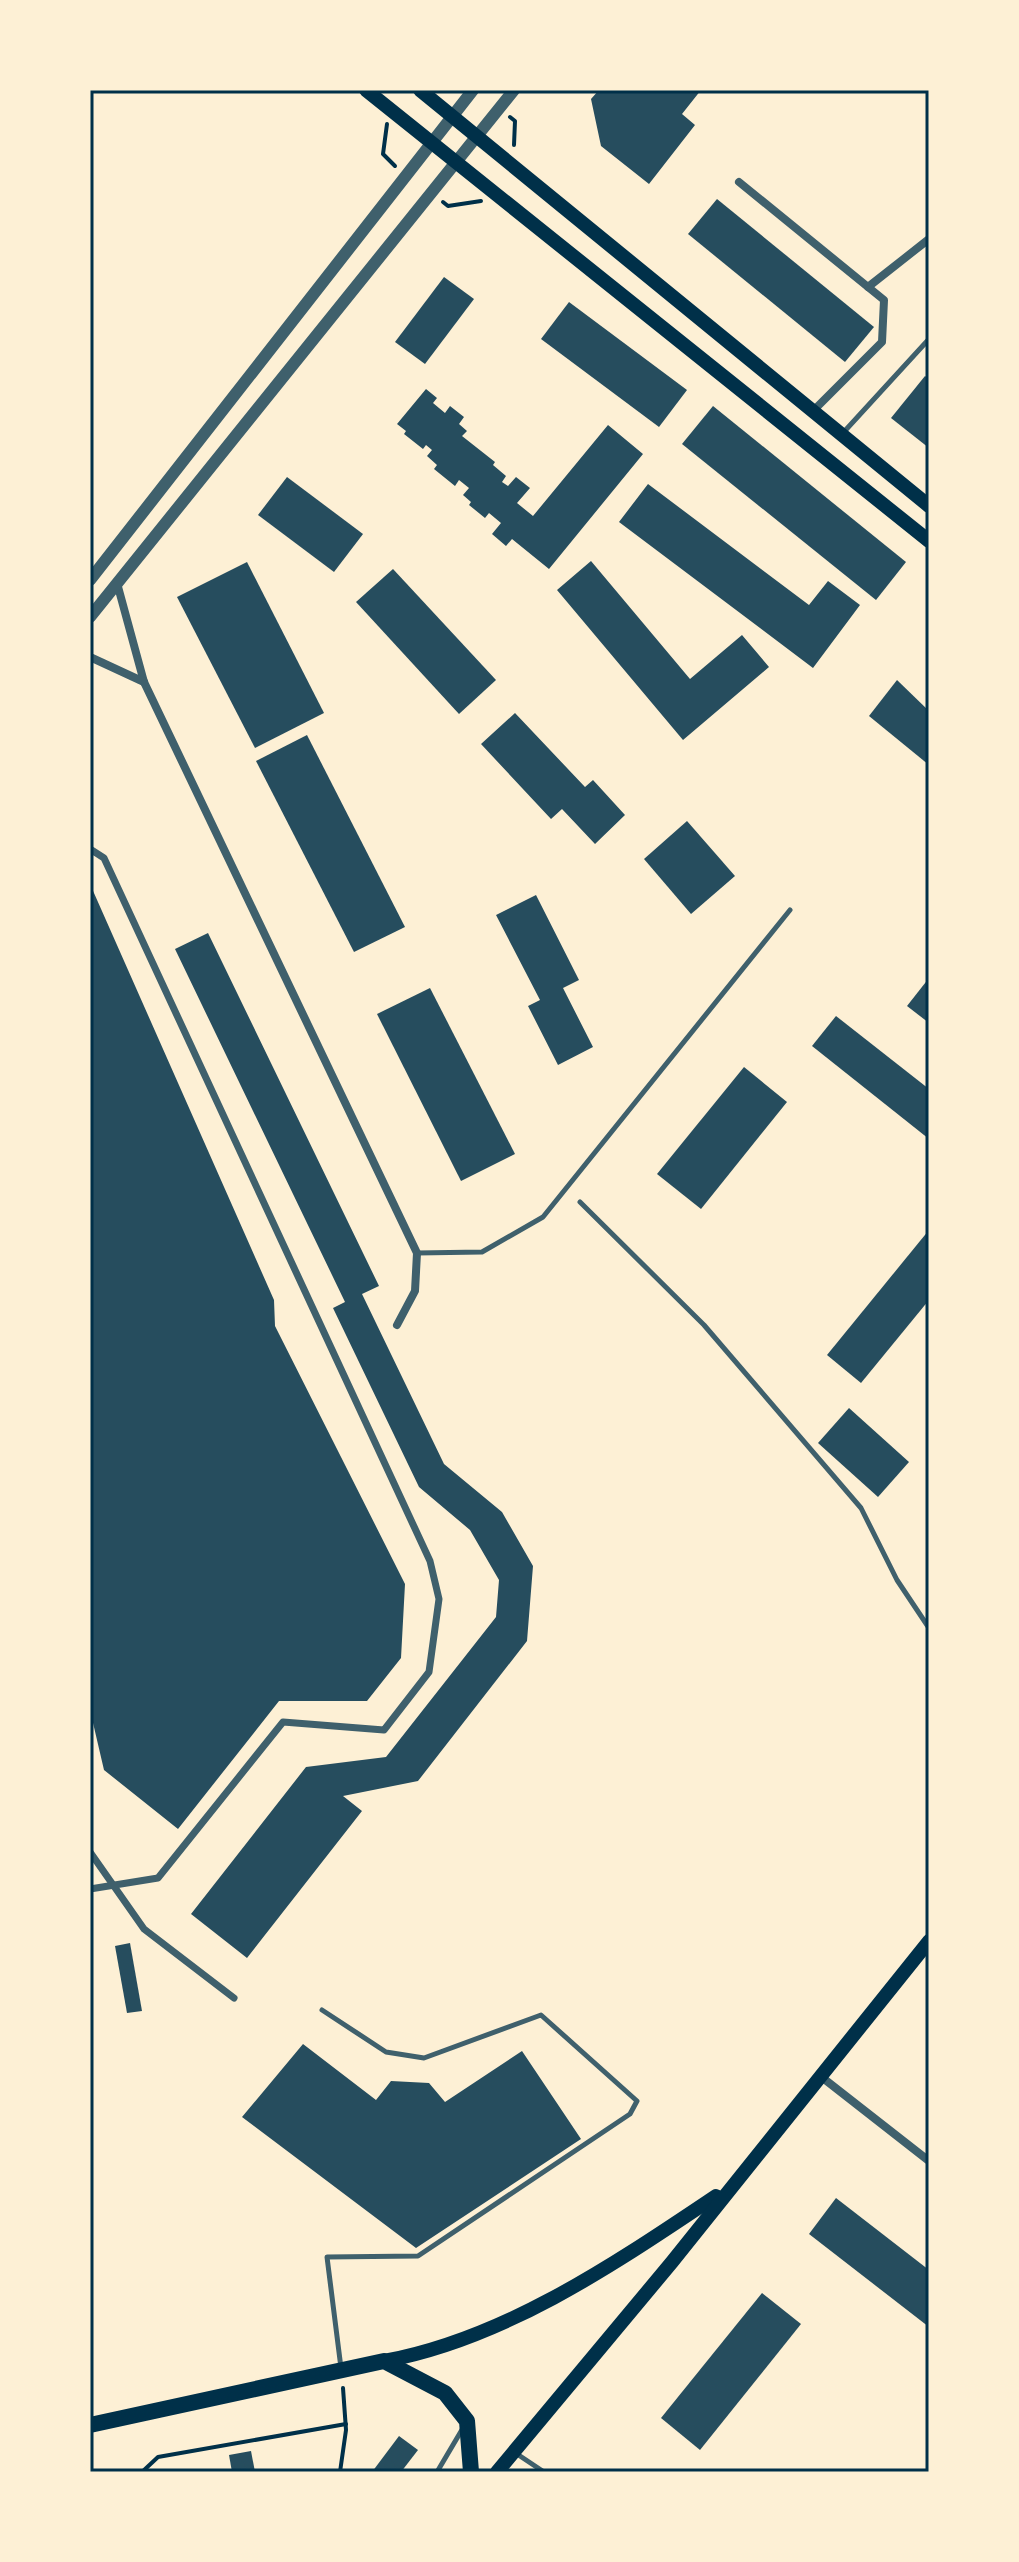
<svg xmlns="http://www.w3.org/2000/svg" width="1019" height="2562" viewBox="0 0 1019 2562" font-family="Literata,serif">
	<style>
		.building { fill: #264d5e }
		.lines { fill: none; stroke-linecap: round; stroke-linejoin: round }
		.path { stroke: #003049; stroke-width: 4 }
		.service { stroke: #3f606c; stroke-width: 5 }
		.pedestrian { stroke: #3f606c; stroke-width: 7 }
		.minor { stroke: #3f606c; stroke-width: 8 }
		.tertiary { stroke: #3f606c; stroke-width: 12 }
		.secondary { stroke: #003049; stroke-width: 14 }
		.primary { stroke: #003049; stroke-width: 16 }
		.neatline { fill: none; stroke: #003049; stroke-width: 3 }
	</style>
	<rect width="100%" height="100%" fill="#fdf0d5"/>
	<g class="building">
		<polygon points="599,90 701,90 682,114 695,125 649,184 601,146 591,99"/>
		<polygon points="717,199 874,327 845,362 688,234"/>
		<polygon points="444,277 474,299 425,364 395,342"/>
		<polygon points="569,302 687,390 659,427 541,339"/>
		<polygon points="925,376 929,379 929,448 891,418"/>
		<polygon points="426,389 437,398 433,403 445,413 450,406 464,417 459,424 467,431 462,436 495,462 493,465 506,476 502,482 508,486 516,477 530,488 517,503 533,516 608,425 643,454 549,569 512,539 506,546 492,534 501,523 489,513 485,518 469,505 471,502 463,495 469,488 459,480 455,486 434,469 437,465 427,456 432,450 426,445 423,449 404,434 406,431 397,424"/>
		<polygon points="713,406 906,562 876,600 682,444"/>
		<polygon points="287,477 363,534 334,572 258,515"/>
		<polygon points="648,484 809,605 828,581 860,605 813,668 619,522"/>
		<polygon points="591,561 690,679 742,635 769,667 683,740 557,590"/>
		<polygon points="247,562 324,713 255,748 177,597"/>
		<polygon points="393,569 496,680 459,714 356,602"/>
		<polygon points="897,680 929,711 929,765 869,716"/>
		<polygon points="515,713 585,787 593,780 625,815 595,844 562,809 551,819 481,744"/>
		<polygon points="307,735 405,927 354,952 256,761"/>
		<polygon points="687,821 735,876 691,914 644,859"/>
		<polygon points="90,884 274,1300 275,1326 405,1584 401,1658 367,1701 279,1701 178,1829 104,1770 90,1710"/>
		<polygon points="536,895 579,980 563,988 593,1047 558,1065 528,1006 540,1000 496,915"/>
		<polygon points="208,933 379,1286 362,1294 444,1464 502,1512 533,1566 527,1641 418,1781 343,1796 362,1811 247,1958 191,1914 306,1767 386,1757 496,1617 499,1580 470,1530 419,1487 333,1308 345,1302 175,949"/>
		<polygon points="929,978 929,1023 907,1006"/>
		<polygon points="430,988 515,1154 461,1181 377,1014"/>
		<polygon points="836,1016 929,1089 929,1139 812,1046"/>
		<polygon points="744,1067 787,1102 701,1209 657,1174"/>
		<polygon points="929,1230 929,1300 861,1383 827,1355"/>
		<polygon points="849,1408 909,1462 878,1497 818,1443"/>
		<polygon points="130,1943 142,2011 127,2013 115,1946"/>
		<polygon points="303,2044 376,2100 391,2081 429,2083 445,2102 522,2051 581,2139 416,2248 242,2117"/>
		<polygon points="836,2198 929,2270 929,2327 809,2234"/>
		<polygon points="762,2293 801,2324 700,2450 661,2418"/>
		<polygon points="399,2436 418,2450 401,2472 372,2472"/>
		<polygon points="251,2451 255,2472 232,2472 229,2455"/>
	</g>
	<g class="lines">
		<g class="path">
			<polyline points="510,117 515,121 514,145"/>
			<polyline points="387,124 383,154 395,166"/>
			<polyline points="443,202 448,206 481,201"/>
			<polyline points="142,2472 158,2457 346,2424"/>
			<polyline points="340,2472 346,2430 343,2388"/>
		</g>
		<g class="service">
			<polyline points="842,434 929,339"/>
			<polyline points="580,1202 704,1325 861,1508 897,1580 929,1628"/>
			<polyline points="417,1253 482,1252 543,1217 790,910"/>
			<polyline points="322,2010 386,2052 424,2058 541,2015 637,2101 630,2114 418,2256 327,2257 341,2368"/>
			<polyline points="514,2452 544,2472"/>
			<polyline points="437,2472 463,2428"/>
		</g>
		<g class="pedestrian">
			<polyline points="90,849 104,858 430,1561 439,1599 429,1672 384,1730 283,1722 158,1878 90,1889"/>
			<polyline points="90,1852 144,1929 234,1998"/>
		</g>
		<g class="minor">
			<polyline points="739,182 884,300 882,342 812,412"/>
			<polyline points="868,287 929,239"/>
			<polyline points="117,583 144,682 417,1253 415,1291 397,1325"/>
			<polyline points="90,657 144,682"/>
			<polyline points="819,2075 929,2161"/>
		</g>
		<g class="tertiary">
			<polyline points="90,580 473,90"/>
			<polyline points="90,617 514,90"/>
		</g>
		<g class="secondary">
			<polyline points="366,90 929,541"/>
			<polyline points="420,90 929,506"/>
			<path d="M384,2361C505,2339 616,2263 716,2196"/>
			<polyline points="497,2472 672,2262 929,1941"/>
		</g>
		<polyline class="primary" points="90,2425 384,2361 445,2393 467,2421 471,2472"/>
	</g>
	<rect width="1019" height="2562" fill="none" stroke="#fdf0d5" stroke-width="184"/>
	<rect x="92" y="92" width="835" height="2378" class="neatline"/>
</svg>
